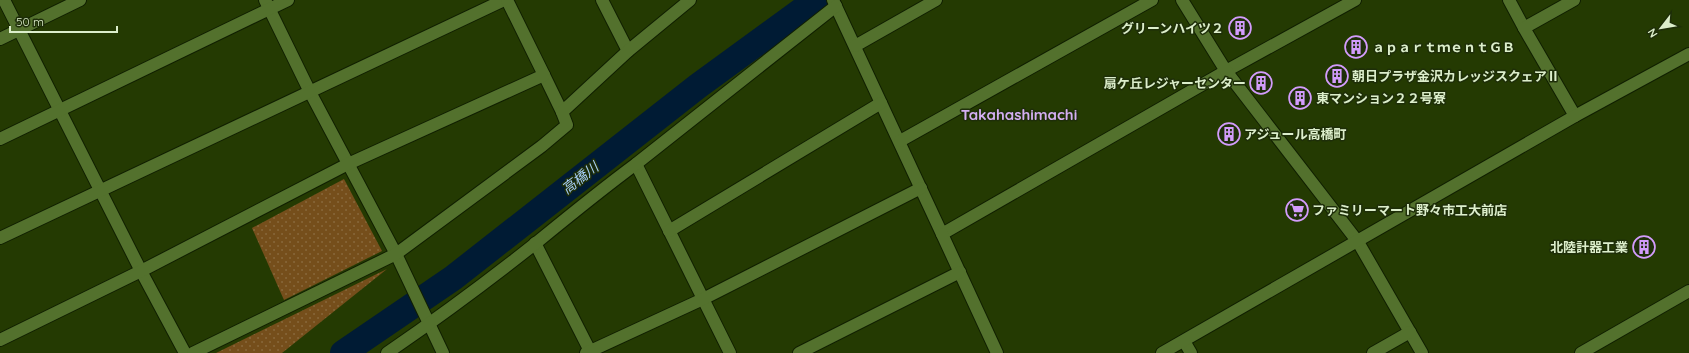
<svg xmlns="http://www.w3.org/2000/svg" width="1689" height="353" viewBox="0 0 1689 353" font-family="Quicksand,'Noto Sans JP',sans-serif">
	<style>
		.park { fill: url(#park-dots) }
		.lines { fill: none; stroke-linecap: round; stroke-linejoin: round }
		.river { stroke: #001b34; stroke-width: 26 }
		.street-casing { stroke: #101f00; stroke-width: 14 }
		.street { stroke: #53712d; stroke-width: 12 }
		.labels { text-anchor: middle; stroke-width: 3; stroke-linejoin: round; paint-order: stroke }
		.poi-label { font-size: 13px; font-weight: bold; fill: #dceecb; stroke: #1e2e09; text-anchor: start }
		.water-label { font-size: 14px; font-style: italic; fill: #a7cff9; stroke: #1e2e09 }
		.quarter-label { font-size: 15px; font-weight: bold; fill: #d4aff2; stroke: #1e2e09 }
	</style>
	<defs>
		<pattern id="park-dots" width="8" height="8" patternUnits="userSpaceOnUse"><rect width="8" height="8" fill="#754e1b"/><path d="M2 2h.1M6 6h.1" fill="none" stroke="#88683b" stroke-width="1.8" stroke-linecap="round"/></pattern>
	</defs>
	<rect width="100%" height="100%" fill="#243a02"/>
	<g class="park">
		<polygon points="344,179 382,251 284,300 252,228"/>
		<polygon points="387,269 282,353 216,353"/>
	</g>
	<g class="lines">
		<polyline class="river" points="343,353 453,278 698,86 816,0"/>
		<g class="street-casing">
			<g id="street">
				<polyline points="4,0 141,271 185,353"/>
				<polyline points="265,0 310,92 396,254 443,353"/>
				<polyline points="602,0 628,51"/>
				<polyline points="833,0 942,234 1226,71 1355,0"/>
				<polyline points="1182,0 1226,71 1358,242 1422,353"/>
				<polyline points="1509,0 1524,28"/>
				<polyline points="1574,0 1524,28 1575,116"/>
				<polyline points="0,39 80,0"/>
				<polyline points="855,46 936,0"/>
				<polyline points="544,75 562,112"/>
				<polyline points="0,139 288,0"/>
				<polyline points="900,141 1152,0"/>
				<polyline points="636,164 730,353"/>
				<polyline points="669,231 881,103"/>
				<polyline points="942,234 997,353"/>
				<polyline points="0,238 504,0"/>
				<polyline points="535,243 590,351"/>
				<polyline points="0,340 141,271 348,164 544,75 507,0"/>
				<polyline points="1184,341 1191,353"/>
				<polyline points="193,353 396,254 542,146 567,125 562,112 628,51 690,0"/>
				<path d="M387,353C438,318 488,281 536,243C569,216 602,189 636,164L836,6"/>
				<polyline points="586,353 703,299 921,188"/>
				<polyline points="799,353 960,272"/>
				<polyline points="1162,353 1575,116 1689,54"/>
				<polyline points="1373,353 1410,332"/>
				<polyline points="1581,353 1689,291"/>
			</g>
		</g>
		<use href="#street" class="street"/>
	</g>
	<defs>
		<g id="building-ring" transform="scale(1.15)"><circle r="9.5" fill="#1e2e09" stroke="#d39cfc" stroke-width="1.5"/><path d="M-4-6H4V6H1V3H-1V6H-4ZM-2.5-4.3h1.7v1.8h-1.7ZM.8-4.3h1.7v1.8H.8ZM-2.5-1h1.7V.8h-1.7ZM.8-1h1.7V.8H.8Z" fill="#d39cfc"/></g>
		<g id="supermarket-ring" transform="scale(1.15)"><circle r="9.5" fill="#1e2e09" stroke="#d39cfc" stroke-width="1.5"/><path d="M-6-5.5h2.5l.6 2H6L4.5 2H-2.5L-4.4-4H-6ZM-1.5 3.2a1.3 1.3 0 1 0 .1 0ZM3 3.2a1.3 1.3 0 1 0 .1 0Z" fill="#d39cfc"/></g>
	</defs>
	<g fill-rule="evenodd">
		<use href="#building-ring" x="1240" y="28"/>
		<use href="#building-ring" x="1356" y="47"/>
		<use href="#building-ring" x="1337" y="76"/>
		<use href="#building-ring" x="1261" y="83"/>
		<use href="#building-ring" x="1300" y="98"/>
		<use href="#building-ring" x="1229" y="134"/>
		<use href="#supermarket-ring" x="1297" y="210"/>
		<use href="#building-ring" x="1644" y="247"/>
	</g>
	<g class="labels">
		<g class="poi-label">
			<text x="1224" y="33" text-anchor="end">グリーンハイツ２</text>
			<text x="1372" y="52">ａｐａｒｔｍｅｎｔＧＢ</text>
			<text x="1352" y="81">朝日プラザ金沢カレッジスクェアⅡ</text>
			<text x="1246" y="88" text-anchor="end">扇ケ丘レジャーセンター</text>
			<text x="1316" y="103">東マンション２２号寮</text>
			<text x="1244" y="139">アジュール高橋町</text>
			<text x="1312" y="215">ファミリーマート野々市工大前店</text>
			<text x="1628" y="252" text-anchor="end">北陸計器工業</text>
		</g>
		<g class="water-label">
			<text transform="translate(580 178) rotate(-38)" y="5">高橋川</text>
		</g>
		<g class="quarter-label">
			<text x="1019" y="120">Takahashimachi</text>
		</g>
	</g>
	<g transform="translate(1661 28) rotate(239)" stroke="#1e2e09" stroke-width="3" paint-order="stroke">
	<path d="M0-3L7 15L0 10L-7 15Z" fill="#dceecb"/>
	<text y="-6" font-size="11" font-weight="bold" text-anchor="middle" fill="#dceecb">N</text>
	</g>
	<path d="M10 26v6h107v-6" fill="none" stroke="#dceecb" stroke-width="2"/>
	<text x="16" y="26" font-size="12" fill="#dceecb" stroke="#1e2e09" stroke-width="3" paint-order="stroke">50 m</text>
</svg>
